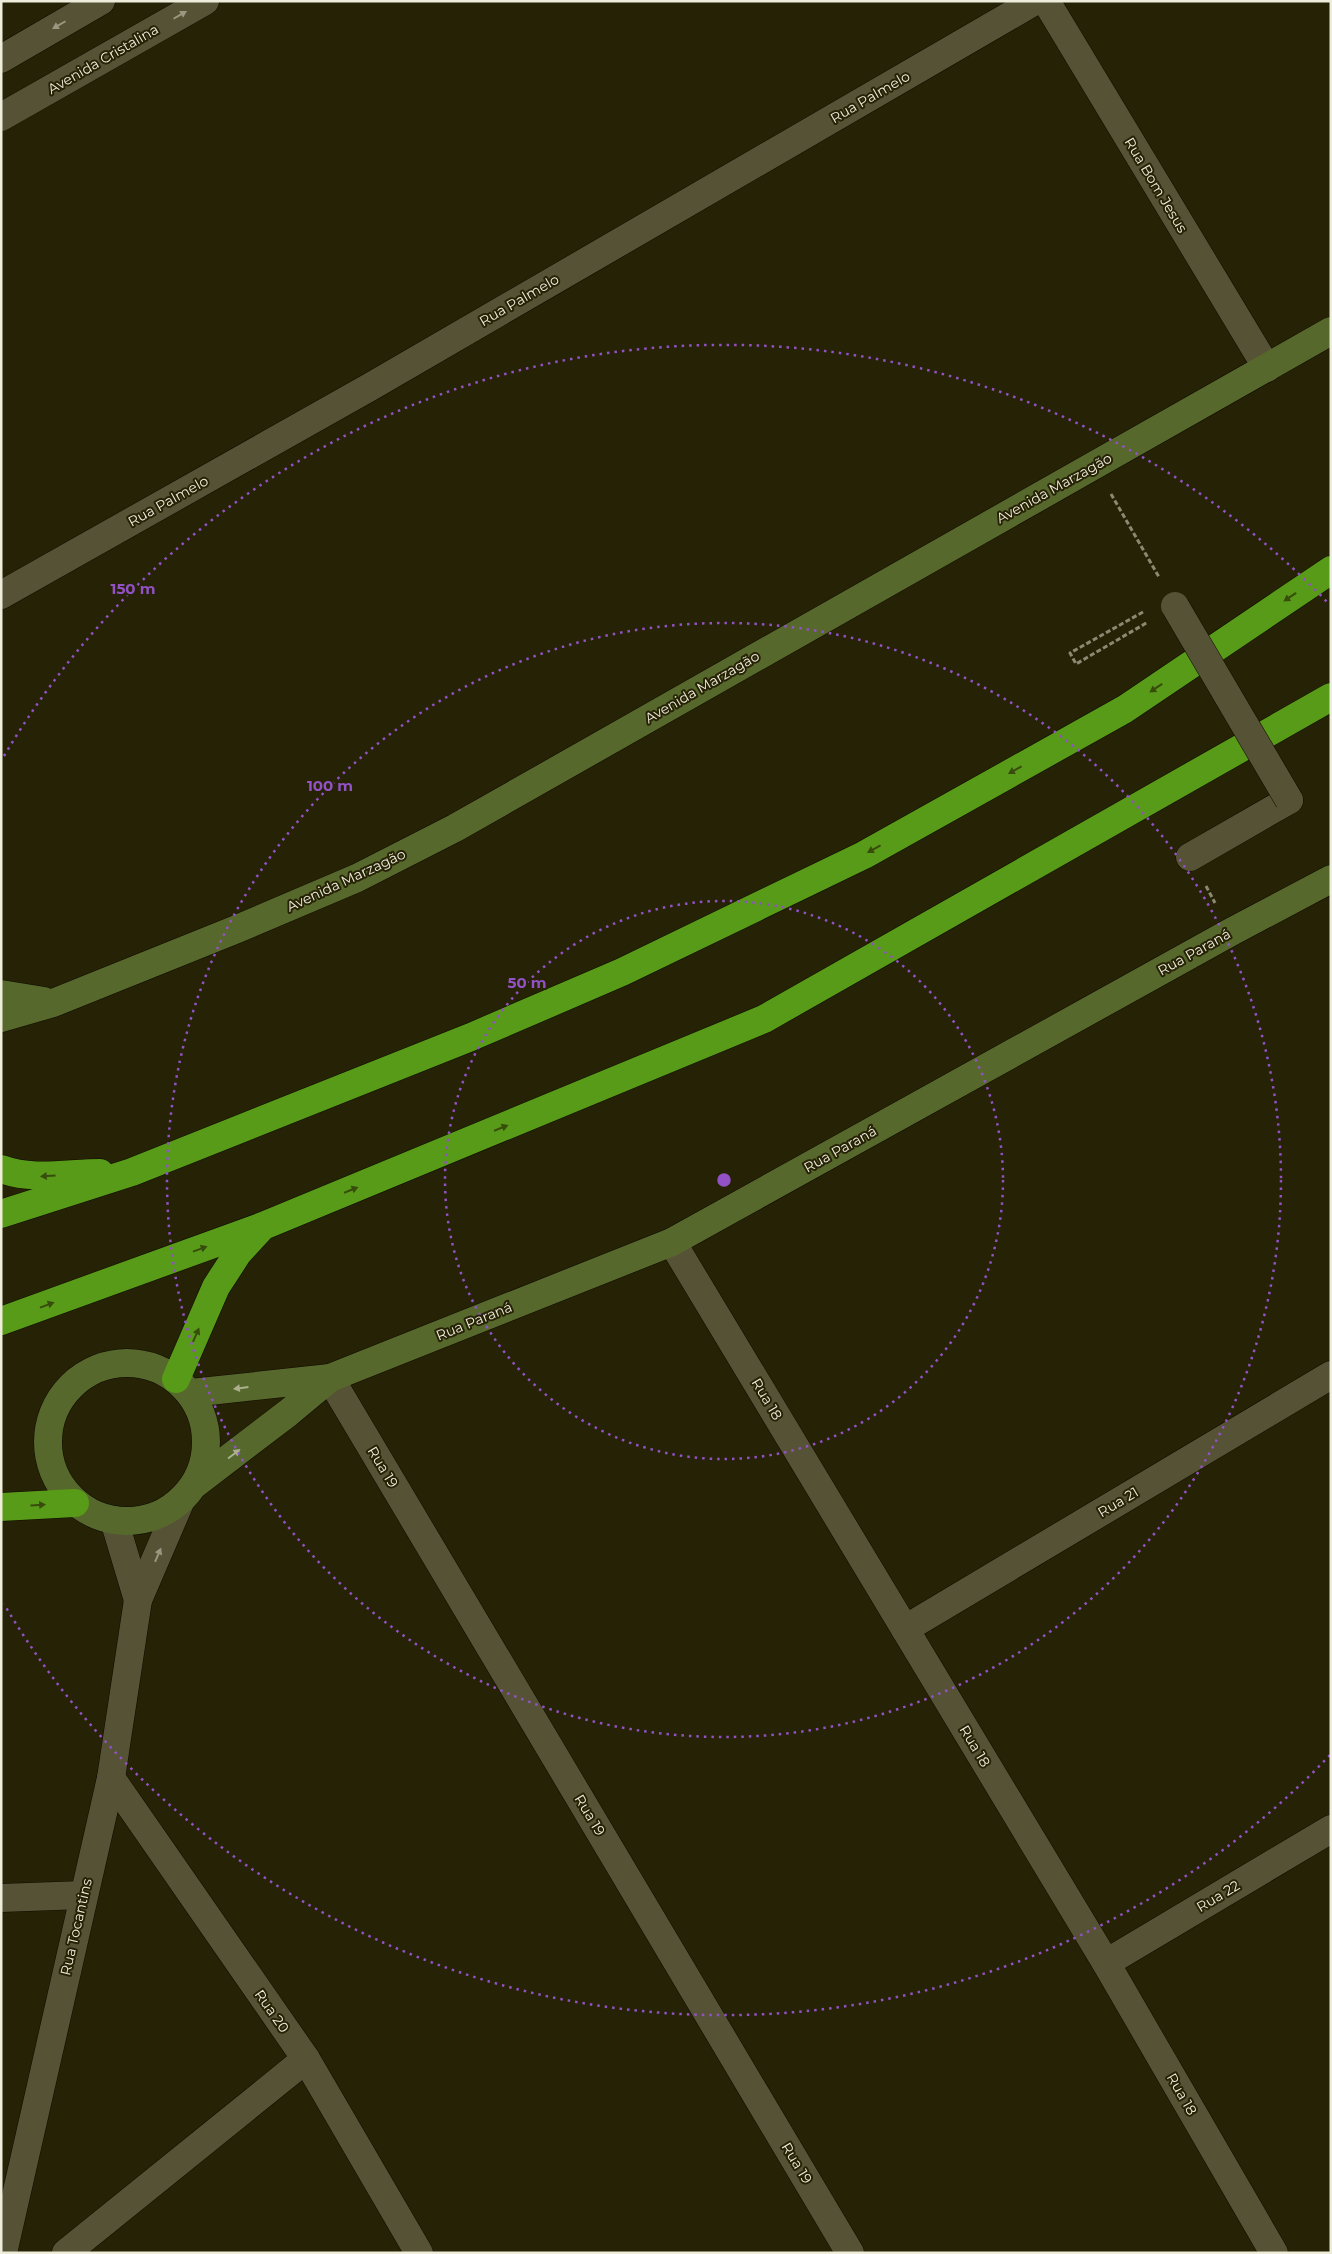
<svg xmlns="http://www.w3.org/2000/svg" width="1332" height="2254" viewBox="0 0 1332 2254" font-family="Montserrat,sans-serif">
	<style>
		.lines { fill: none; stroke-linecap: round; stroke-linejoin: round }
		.street-casing { stroke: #0f0b00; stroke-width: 29 }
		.secondary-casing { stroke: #0f0b00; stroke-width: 29 }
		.highway-casing { stroke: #0f0b00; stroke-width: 29 }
		.path { stroke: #8c8973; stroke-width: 3; stroke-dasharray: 5 2.5; stroke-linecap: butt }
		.street { stroke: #565235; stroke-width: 28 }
		.secondary { stroke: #57682c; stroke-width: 28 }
		.highway { stroke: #589b18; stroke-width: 28 }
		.street-bridge-casing { stroke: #0f0b00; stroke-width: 29; stroke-linecap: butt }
		.street-bridge { stroke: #565235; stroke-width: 28 }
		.oneway { fill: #9a9780 }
		.oneway2 { fill: #384c0c }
		.oneway3 { fill: #aab18c }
		.ring { fill: none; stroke: #9252c5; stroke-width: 2.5; stroke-dasharray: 2.5 5 }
		.labels { text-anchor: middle; stroke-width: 4; stroke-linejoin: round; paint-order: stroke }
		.street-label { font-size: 14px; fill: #eeecdb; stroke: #262205 }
		.centre { fill: #9252c5; stroke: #262205; stroke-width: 2.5 }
		.ring-label { font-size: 15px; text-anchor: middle; font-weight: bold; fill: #9252c5; stroke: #262205; stroke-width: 4; stroke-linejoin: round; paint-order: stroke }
	</style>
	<rect width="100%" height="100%" fill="#262205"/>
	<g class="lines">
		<g class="street-casing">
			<g id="street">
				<polyline points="1046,1 1267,368"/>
				<polyline points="1,59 101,1"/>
				<polyline points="1,117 205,1"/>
				<polyline points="1,595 370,387 1035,1"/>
				<polyline points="1190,857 1289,800"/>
				<polyline points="672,1242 1106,1963 1274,2253"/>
				<polyline points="330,1378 850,2253"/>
				<polyline points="114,1520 138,1600"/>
				<polyline points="905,1629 1331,1375"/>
				<polyline points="111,1778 306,2059 419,2253"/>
				<polyline points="1,1898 83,1895"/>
				<polyline points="1106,1963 1331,1829"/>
				<polyline points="3,2253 111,1778 138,1600 181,1500"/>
				<polyline points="66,2253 306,2059"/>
			</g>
		</g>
		<g class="secondary-casing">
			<g id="secondary">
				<polyline points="1,994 44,1001"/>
				<polyline points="1,1018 53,1003 237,929 357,878 455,828 1331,331"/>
				<circle cx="127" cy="1442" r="79"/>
				<polyline points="191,1393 330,1378 672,1242 1231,932 1331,879"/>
				<polyline points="195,1484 288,1413 330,1378"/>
			</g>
		</g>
		<g class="highway-casing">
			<g id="highway">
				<path d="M1,1169C34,1181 67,1173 100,1173"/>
				<polyline points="1,1214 132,1172 471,1037 622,972 864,855 1125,709 1331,570"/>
				<polyline points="1,1321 263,1226 764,1019 1331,697"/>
				<polyline points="176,1379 216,1287 238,1253 260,1229"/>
				<polyline points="1,1507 75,1503"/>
			</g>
		</g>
		<g class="path">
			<polyline points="1111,494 1159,577"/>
			<polyline points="1143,612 1070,653 1076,664 1148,622"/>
			<polyline points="1206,886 1215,903"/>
		</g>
		<use href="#street" class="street"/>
		<use href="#secondary" class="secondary"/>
		<use href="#highway" class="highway"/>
		<g class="street-bridge-casing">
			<polyline id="street-bridge" points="1175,606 1289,800"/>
		</g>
		<use href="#street-bridge" class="street-bridge"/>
	</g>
	<defs><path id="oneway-solid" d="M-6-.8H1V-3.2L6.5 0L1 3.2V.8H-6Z" transform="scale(1.25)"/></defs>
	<g class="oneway">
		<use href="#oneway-solid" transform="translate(180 15) rotate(-30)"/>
		<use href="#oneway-solid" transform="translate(59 25) rotate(150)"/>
		<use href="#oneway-solid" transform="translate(158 1555) rotate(-67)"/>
	</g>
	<g class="oneway2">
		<use href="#oneway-solid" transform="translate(1290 597) rotate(146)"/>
		<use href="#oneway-solid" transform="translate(1156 688) rotate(146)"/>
		<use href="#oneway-solid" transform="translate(1015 770) rotate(151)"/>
		<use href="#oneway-solid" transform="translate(874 849) rotate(151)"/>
		<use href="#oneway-solid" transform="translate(501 1128) rotate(-22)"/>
		<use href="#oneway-solid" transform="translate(48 1176) rotate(176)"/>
		<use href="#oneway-solid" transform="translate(351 1190) rotate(-22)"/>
		<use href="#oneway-solid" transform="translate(200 1249) rotate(-20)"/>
		<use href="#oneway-solid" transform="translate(47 1305) rotate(-20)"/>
		<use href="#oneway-solid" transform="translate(196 1335) rotate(-66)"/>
		<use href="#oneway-solid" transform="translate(38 1505) rotate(-3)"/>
	</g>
	<g class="oneway3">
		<use href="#oneway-solid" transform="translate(241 1388) rotate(173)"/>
		<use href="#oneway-solid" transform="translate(234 1454) rotate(-37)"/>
	</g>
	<g class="ring">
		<circle cx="724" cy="1180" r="279"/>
		<circle cx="724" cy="1180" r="557"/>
		<path d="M1330 1755A836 836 0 0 1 4 1604M4 756A836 836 0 0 1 1330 605"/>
	</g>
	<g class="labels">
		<g class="street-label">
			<text transform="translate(103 59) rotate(-30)" y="5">Avenida Cristalina</text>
			<text transform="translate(870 97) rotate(-30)" y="5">Rua Palmelo</text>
			<text transform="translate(1156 185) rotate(59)" y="5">Rua Bom Jesus</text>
			<text transform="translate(519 300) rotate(-30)" y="5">Rua Palmelo</text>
			<text transform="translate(1054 488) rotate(-29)" y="5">Avenida Marzagão</text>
			<text transform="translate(168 501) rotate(-29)" y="5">Rua Palmelo</text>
			<text transform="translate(702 687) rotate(-30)" y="5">Avenida Marzagão</text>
			<text transform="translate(346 880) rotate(-25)" y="5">Avenida Marzagão</text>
			<text transform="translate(1194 952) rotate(-29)" y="5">Rua Paraná</text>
			<text transform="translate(840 1149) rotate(-29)" y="5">Rua Paraná</text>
			<text transform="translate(474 1321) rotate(-22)" y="5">Rua Paraná</text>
			<text transform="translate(767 1399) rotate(59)" y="5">Rua 18</text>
			<text transform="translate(383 1467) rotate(59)" y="5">Rua 19</text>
			<text transform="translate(1118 1502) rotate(-31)" y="5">Rua 21</text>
			<text transform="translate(975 1746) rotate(59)" y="5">Rua 18</text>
			<text transform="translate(590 1815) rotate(59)" y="5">Rua 19</text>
			<text transform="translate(1218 1896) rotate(-31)" y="5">Rua 22</text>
			<text transform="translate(76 1927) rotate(-77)" y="5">Rua Tocantins</text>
			<text transform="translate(272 2011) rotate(55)" y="5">Rua 20</text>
			<text transform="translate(1182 2094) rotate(60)" y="5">Rua 18</text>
			<text transform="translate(797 2163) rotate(59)" y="5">Rua 19</text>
		</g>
	</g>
	<circle cx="724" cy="1180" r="8" class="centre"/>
	<g class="ring-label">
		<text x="133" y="594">150 m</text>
		<text x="330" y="791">100 m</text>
		<text x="527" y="988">50 m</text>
	</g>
	<rect width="1332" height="2254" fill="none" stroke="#eeecdb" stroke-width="5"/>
</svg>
